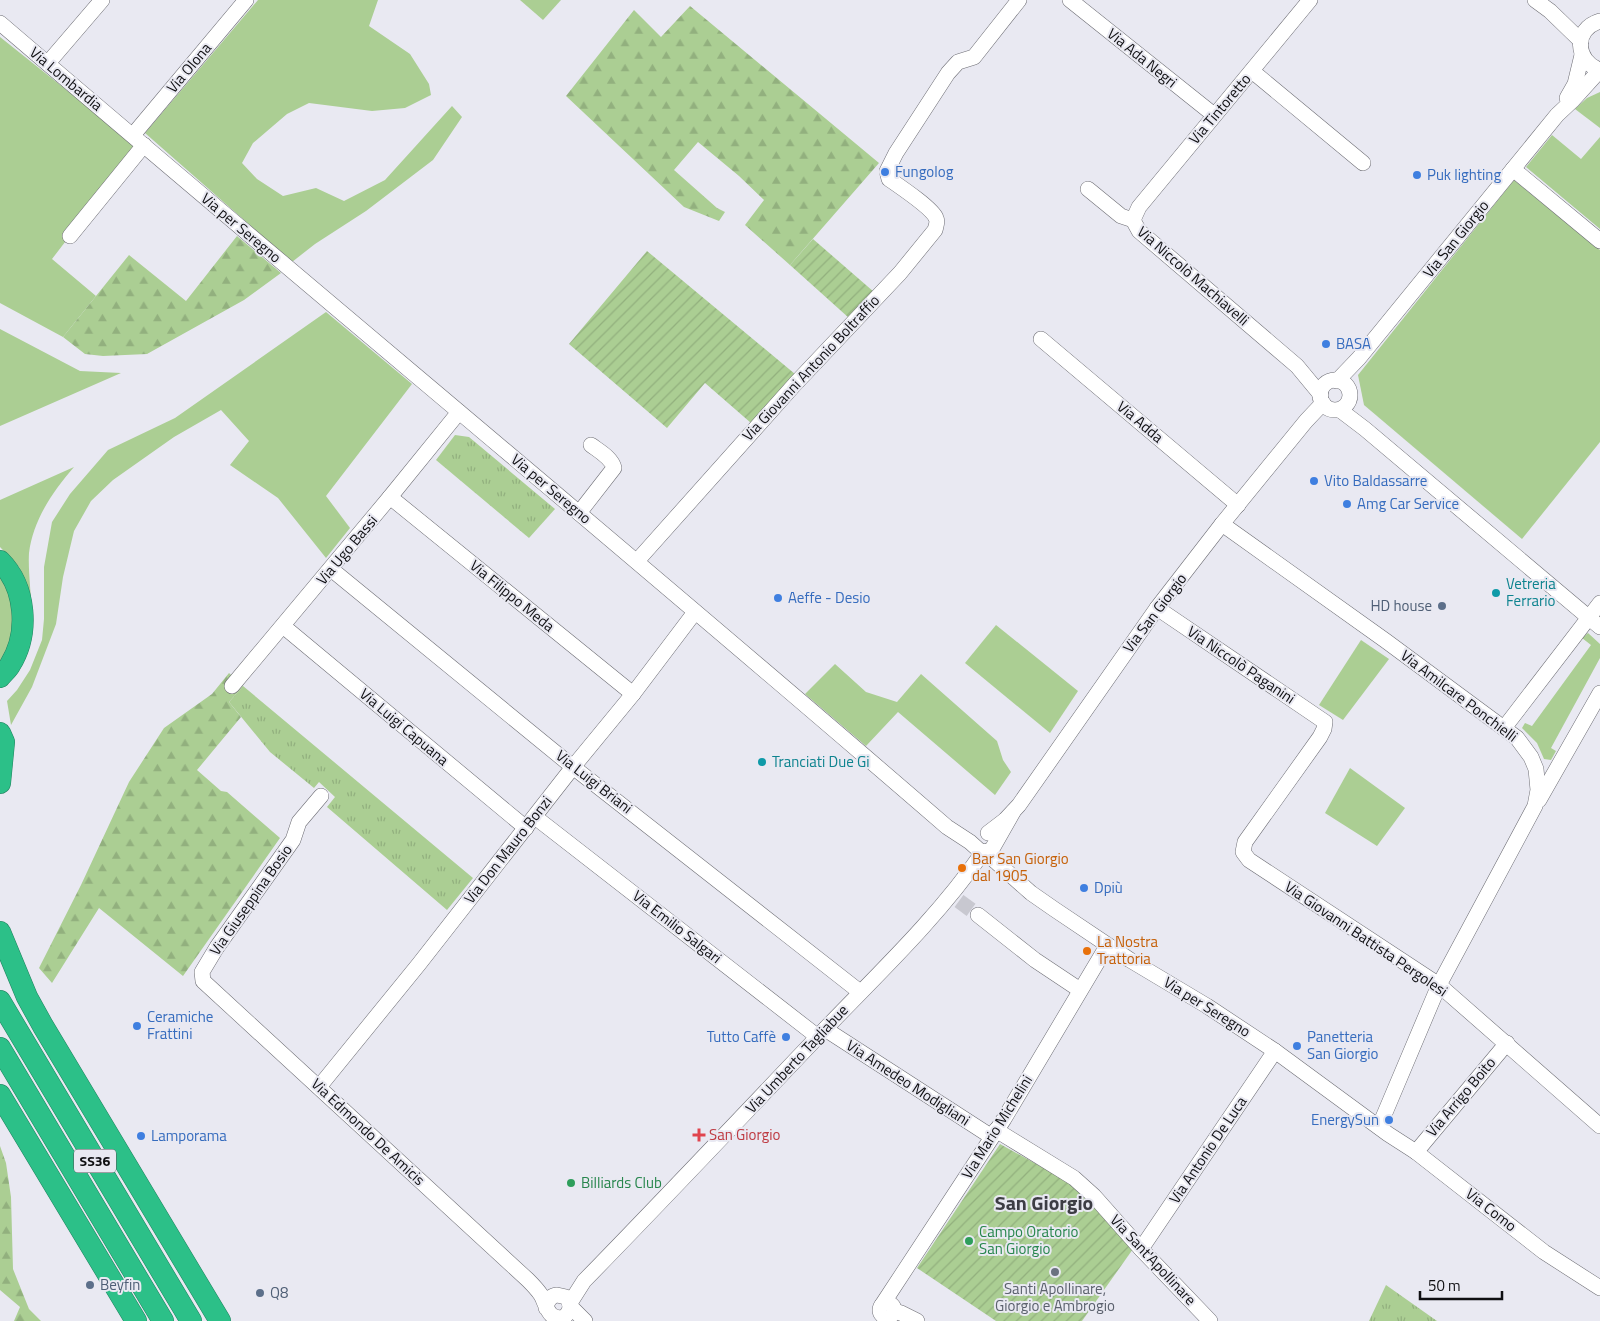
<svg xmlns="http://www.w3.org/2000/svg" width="1600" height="1321" viewBox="0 0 1600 1321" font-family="'Titillium Web',sans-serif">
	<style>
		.grass { fill: #abce93 }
		.forest { fill: url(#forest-firs) }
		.park { fill: url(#park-tufts) }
		.garden { fill: url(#garden-furrows) }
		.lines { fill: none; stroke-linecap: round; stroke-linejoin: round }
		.minor-tunnel { stroke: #c8c8d0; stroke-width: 15; stroke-dasharray: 15 8; stroke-linecap: butt }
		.minor-casing { stroke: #6d6d74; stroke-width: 16 }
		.highway-casing { stroke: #22825f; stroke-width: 22 }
		.minor { stroke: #fff; stroke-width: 15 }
		.highway { stroke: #2cc088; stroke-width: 21 }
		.shop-dot { fill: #3f7fe0; stroke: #e9e9f2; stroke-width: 2 }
		.culture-dot { fill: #0f9aa8; stroke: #e9e9f2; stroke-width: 2 }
		.service-dot { fill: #5c6f8a; stroke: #e9e9f2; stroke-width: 2 }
		.food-dot { fill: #e8710a; stroke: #e9e9f2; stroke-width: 2 }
		.health-dot { fill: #e0444e; stroke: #e9e9f2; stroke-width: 2 }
		.leisure-dot { fill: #2e9e5b; stroke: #e9e9f2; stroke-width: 2 }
		.worship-dot { fill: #6b7280; stroke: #e9e9f2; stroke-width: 2 }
		.labels { text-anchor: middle; stroke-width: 4; stroke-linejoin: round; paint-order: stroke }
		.shield { fill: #e9e9f2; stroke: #505055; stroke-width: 1 }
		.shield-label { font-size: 14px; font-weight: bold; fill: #0f0f12 }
		.street-label { font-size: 15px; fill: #0f0f12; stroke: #e9e9f2 }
		.shop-label { font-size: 15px; fill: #366cbe; stroke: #e9e9f2; text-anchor: start }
		.culture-label { font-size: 15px; fill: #0d838f; stroke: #e9e9f2; text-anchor: start }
		.service-label { font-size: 15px; fill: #4e5e75; stroke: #e9e9f2; text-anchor: start }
		.food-label { font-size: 15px; fill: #c56008; stroke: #e9e9f2; text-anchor: start }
		.health-label { font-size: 15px; fill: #be3a42; stroke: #e9e9f2; text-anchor: start }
		.leisure-label { font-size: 15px; fill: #27864d; stroke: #e9e9f2; text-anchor: start }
		.worship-label { font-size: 15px; fill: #5b616d; stroke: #e9e9f2 }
		.district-label { font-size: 20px; font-weight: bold; fill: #3d3d44; stroke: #e9e9f2 }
	</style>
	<defs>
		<pattern id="forest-firs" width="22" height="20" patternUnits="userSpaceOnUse" patternTransform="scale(1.25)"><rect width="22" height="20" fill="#abce93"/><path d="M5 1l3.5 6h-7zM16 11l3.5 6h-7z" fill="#92b07e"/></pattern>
		<pattern id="park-tufts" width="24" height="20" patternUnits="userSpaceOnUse" patternTransform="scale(1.25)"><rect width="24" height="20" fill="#abce93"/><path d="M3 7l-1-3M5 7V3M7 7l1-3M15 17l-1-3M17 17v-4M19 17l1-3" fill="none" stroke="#92b07e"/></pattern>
		<pattern id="garden-furrows" width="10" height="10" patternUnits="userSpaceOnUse" patternTransform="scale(1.25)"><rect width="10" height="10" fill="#abce93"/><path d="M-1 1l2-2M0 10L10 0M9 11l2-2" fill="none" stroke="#92b07e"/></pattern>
	</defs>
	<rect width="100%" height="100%" fill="#e9e9f2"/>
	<g class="grass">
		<polygon points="258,0 378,0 369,26 410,54 429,84 431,95 405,108 372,111 309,103 287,114 253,143 242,163 257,179 283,196 316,188 344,201 385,180 452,106 462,117 433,160 366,211 315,244 292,262 145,133"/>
		<polygon points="520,0 561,0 543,20"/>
		<polygon points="0,37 138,147 52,259 96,296 63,337 0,303"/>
		<polygon points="1600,92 1600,128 1575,109 1587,98"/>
		<polygon points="1552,135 1581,159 1600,137 1600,229 1526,167"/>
		<polygon points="1514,180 1600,250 1600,442 1522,539 1364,405 1358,375"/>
		<polygon points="326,312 412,384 326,496 350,528 326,558 278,498 230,465 249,441 221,410 174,437 113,480 91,501 74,531 63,577 56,624 32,687 11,725 7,701 17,690 30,670 42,640 44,619 44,567 52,522 70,494 108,450 175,418"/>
		<polygon points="0,329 80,371 121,373 0,426"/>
		<path d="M74,467C53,491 33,520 29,553C28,569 31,595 32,612L27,591L19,567L0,547V500Z"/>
		<polygon points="0,569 12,593 15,635 0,666"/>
		<polygon points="996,625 1078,691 1050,733 965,663"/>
		<polygon points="1588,633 1600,644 1600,658 1551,748 1556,751 1551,760 1544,759 1537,743 1522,728 1525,723 1532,726 1591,645 1582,638"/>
		<polygon points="1361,640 1389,659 1343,720 1319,705"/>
		<polygon points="835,664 866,692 897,702 921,674 997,741 1003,760 1011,772 995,795 898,712 866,746 805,694"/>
		<polygon points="1350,768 1405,808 1377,846 1325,813"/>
	</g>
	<g class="forest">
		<polygon points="690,6 879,163 790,265 745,225 764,200 739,176 698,142 674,170 717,208 725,212 719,221 684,207 566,96 634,10 661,37"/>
		<polygon points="237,236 281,273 244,300 147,354 103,356 85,354 63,337 129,255 186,301"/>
		<polygon points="229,673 243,686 229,702 241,717 197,770 221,791 227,792 280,838 183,976 99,908 52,983 39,968 81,885 129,782 164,728 212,694"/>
		<polygon points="0,1146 6,1163 11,1197 13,1269 29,1309 41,1321 14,1321 20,1307 0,1290"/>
	</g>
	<g class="park">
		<polygon points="455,435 469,437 555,509 529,538 436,460"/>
		<polygon points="243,686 473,878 447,910 327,807 335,797 319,782 314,788 270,752 229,702"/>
		<polygon points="1386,1285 1437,1321 1369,1321"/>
	</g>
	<g class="garden">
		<polygon points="813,239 874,292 849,318 790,265"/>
		<polygon points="647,251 795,374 751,423 705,383 667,428 569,344"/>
		<polygon points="1000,1144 1071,1183 1090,1201 1133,1249 1082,1321 996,1321 917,1268"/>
	</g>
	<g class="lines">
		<polyline class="minor-tunnel" points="959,901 978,915"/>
		<g class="minor-casing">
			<g id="minor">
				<polyline points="1070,0 1214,115"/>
				<polyline points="1535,0 1550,11 1581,41"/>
				<path d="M1600,21C1573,29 1575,61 1600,70"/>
				<path d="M0,23C314,292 634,556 947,827L970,842L980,851L986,852L992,849L1013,812"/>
				<polyline points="48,63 102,0"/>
				<polyline points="1252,71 1363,163"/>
				<polyline points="1567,98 1575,84 1582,55"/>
				<polyline points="133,135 246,0"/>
				<polyline points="1513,169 1600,241"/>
				<polyline points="1088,189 1121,216 1133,220 1139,231 1297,366 1321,395"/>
				<polyline points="1133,220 1139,207 1310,0"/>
				<polyline points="70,236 144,145"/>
				<polyline points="1041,339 1238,505"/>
				<circle cx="1335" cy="395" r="15"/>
				<polyline points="1337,381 1359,358 1557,115 1573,100 1600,70"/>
				<polyline points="1340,410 1365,429 1600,627"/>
				<polyline points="390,497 633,694"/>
				<path d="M579,513L614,468C612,458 599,451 591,445"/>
				<polyline points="1222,524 1386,641 1517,738 1531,757 1536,769 1538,790 1535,806 1439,985 1379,1127"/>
				<path d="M637,561L795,384L900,273L935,230C936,226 938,222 936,218C932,208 899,186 889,179L887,171L896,153L948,73L958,62L974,57L1019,0"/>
				<polyline points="331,569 573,767 860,992"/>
				<polyline points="1157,608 1325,722 1324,729 1320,737 1245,842 1243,852 1249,860 1439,985 1600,1126"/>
				<polyline points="283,626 526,828"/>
				<polyline points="232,686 390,497 459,412"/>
				<polyline points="1504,728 1600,603"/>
				<path d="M321,796L299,822L293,840L217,947L202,972L203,981L528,1280C533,1285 537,1289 541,1295C547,1306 548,1321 564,1317C571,1312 572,1304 566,1297L557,1295C550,1296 547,1301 546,1308"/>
				<polyline points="1539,800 1600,693"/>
				<polyline points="535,817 818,1037"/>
				<polyline points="988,833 1005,820 1019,805 1157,608 1222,524 1306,421 1323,403"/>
				<polyline points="985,852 1031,893 1054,909 1130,960 1207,1006 1275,1051 1388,1134 1416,1152 1544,1252 1600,1288"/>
				<polyline points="978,915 1035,960 1080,990"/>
				<polyline points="825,1029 992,1137"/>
				<polyline points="319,1087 419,964 573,767 633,694 695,612"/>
				<polyline points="996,1130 1074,1178 1094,1196 1141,1249 1210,1321"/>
				<polyline points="1416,1152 1507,1043"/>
				<polyline points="1141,1249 1275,1051"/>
				<path d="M570,1303L584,1281C666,1197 746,1112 827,1027C881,971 939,916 983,852"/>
				<circle cx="887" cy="1310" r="7"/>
				<polyline points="882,1305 1004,1119 1107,946"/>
				<polyline points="570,1306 585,1321"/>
				<polyline points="894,1311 901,1313 917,1321"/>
			</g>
		</g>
		<g class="highway-casing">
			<g id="highway">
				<path d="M0,561C26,587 30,633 10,665C8,669 3,673 0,677"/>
				<polyline points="0,733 4,742 0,783"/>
				<polyline points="0,932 27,997 43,1026 220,1321"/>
				<polyline points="0,1001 191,1321"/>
				<polyline points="0,1048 163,1321"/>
				<polyline points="0,1095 136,1321"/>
			</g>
		</g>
		<use href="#minor" class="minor"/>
		<use href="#highway" class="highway"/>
	</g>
	<g class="shop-dot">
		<circle cx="885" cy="172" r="5"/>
		<circle cx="1417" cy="175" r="5"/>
		<circle cx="1326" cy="344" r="5"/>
		<circle cx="1314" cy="481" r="5"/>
		<circle cx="1347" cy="504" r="5"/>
		<circle cx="778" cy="598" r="5"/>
		<circle cx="1084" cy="888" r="5"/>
		<circle cx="137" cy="1026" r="5"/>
		<circle cx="786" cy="1037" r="5"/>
		<circle cx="1297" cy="1046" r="5"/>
		<circle cx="1389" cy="1120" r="5"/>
		<circle cx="141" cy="1136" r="5"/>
	</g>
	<g class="culture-dot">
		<circle cx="1496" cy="593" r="5"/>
		<circle cx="762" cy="762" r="5"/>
	</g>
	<g class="service-dot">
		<circle cx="1442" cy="606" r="5"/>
		<circle cx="90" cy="1285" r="5"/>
		<circle cx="260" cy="1293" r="5"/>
	</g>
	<g class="food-dot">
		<circle cx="962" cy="868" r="5"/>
		<circle cx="1087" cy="951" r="5"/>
	</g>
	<path class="health-dot" d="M696.5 1127.5h5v5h5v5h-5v5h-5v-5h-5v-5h5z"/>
	<g class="leisure-dot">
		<circle cx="571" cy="1183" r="5"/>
		<circle cx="969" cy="1241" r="5"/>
	</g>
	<circle class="worship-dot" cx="1055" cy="1272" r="5"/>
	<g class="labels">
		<rect class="shield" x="74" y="1149.5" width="42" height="23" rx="4"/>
		<g class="shield-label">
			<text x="95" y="1166">SS36</text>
		</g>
		<g class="street-label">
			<text transform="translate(1142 58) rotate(39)" y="5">Via Ada Negri</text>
			<text transform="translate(189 68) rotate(-50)" y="5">Via Olona</text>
			<text transform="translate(66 79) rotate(40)" y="5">Via Lombardia</text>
			<text transform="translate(1220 109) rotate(-50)" y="5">Via Tintoretto</text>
			<text transform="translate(241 228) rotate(40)" y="5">Via per Seregno</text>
			<text transform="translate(1456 239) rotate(-51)" y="5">Via San Giorgio</text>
			<text transform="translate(1193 276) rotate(41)" y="5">Via Niccolò Machiavelli</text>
			<text transform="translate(811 368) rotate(-47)" y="5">Via Giovanni Antonio Boltraffio</text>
			<text transform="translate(1140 422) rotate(40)" y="5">Via Adda</text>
			<text transform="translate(551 489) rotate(40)" y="5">Via per Seregno</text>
			<text transform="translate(347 550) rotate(-50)" y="5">Via Ugo Bassi</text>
			<text transform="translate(512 596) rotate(39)" y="5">Via Filippo Meda</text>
			<text transform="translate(1155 613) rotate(-53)" y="5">Via San Giorgio</text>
			<text transform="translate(1241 665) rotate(34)" y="5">Via Niccolò Paganini</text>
			<text transform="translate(1459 696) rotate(37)" y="5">Via Amilcare Ponchielli</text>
			<text transform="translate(404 727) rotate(40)" y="5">Via Luigi Capuana</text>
			<text transform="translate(594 782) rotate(38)" y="5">Via Luigi Briani</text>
			<text transform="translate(508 850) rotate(-52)" y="5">Via Don Mauro Bonzi</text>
			<text transform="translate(251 900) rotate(-55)" y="5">Via Giuseppina Bosio</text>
			<text transform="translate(677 927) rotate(38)" y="5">Via Emilio Salgari</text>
			<text transform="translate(1366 939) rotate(34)" y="5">Via Giovanni Battista Pergolesi</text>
			<text transform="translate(1207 1007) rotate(32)" y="5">Via per Seregno</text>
			<text transform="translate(797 1059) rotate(-47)" y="5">Via Umberto Tagliabue</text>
			<text transform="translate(908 1083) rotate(33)" y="5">Via Amedeo Modigliani</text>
			<text transform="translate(1461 1097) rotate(-50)" y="5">Via Arrigo Boito</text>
			<text transform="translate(997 1127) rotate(-58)" y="5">Via Mario Michelini</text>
			<text transform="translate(368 1132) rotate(43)" y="5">Via Edmondo De Amicis</text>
			<text transform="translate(1208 1150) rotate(-56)" y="5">Via Antonio De Luca</text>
			<text transform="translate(1491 1210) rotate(38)" y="5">Via Como</text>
			<text transform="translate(1153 1260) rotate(47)" y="5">Via Sant'Apollinare</text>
		</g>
		<g class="shop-label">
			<text x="895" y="177">Fungolog</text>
			<text x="1427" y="180">Puk lighting</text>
			<text x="1336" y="349">BASA</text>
			<text x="1324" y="486">Vito Baldassarre</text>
			<text x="1357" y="509">Amg Car Service</text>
			<text x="788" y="603">Aeffe - Desio</text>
			<text x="1094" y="893">Dpiù</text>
			<text x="147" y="1022">Ceramiche<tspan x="147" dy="17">Frattini</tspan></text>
			<text x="776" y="1042" text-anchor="end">Tutto Caffè</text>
			<text x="1307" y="1042">Panetteria<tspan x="1307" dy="17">San Giorgio</tspan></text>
			<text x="1379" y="1125" text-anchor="end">EnergySun</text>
			<text x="151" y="1141">Lamporama</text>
		</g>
		<g class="culture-label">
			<text x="1506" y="589">Vetreria<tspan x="1506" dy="17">Ferrario</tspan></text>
			<text x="772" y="767">Tranciati Due Gi</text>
		</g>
		<g class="service-label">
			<text x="1432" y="611" text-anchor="end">HD house</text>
			<text x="100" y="1290">Beyfin</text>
			<text x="270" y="1298">Q8</text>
		</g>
		<g class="food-label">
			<text x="972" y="864">Bar San Giorgio<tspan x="972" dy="17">dal 1905</tspan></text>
			<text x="1097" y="947">La Nostra<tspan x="1097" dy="17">Trattoria</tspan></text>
		</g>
		<g class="health-label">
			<text x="709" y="1140">San Giorgio</text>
		</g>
		<g class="leisure-label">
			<text x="581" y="1188">Billiards Club</text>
			<text x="979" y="1237">Campo Oratorio<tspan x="979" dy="17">San Giorgio</tspan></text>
		</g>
		<g class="worship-label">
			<text x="1055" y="1294">Santi Apollinare,<tspan x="1055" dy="17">Giorgio e Ambrogio</tspan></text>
		</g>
		<g class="district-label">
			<text x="1044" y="1210">San Giorgio</text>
		</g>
	</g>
	<path d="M1420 1291v8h82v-8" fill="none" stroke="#0f0f12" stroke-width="2.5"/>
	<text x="1428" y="1291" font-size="15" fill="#0f0f12" stroke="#e9e9f2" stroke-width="4" paint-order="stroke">50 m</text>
</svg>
